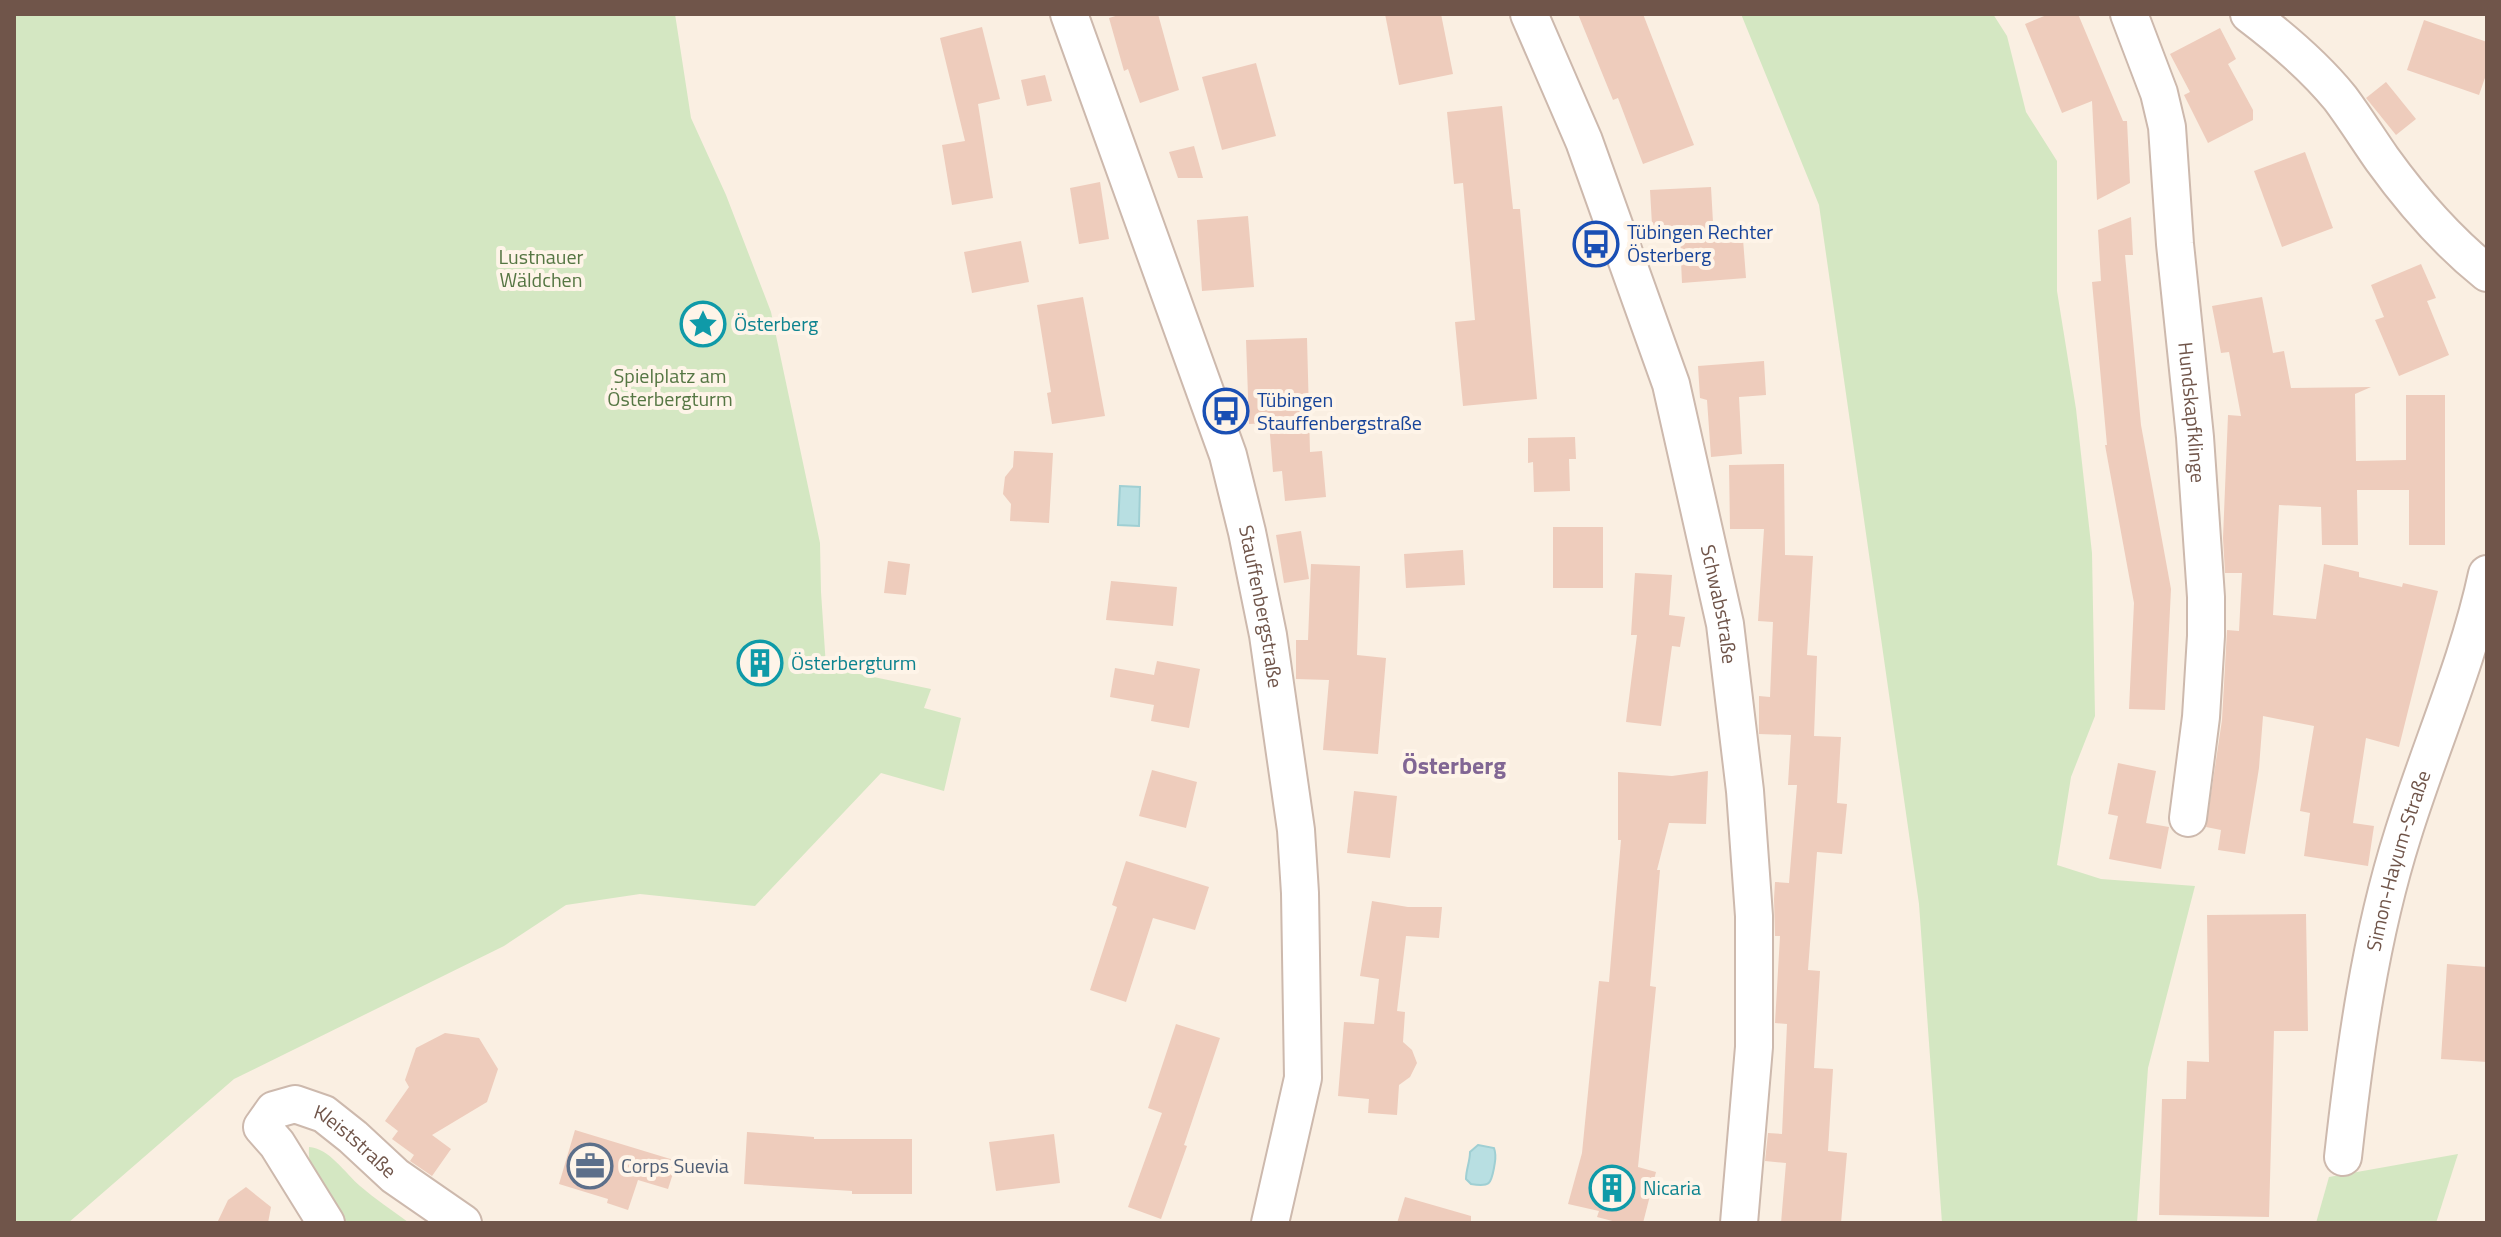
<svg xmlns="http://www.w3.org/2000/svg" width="2501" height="1237" viewBox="0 0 2501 1237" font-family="'Titillium Web',sans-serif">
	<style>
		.green { fill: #d4e7c2 }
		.water { fill: #b8dfe2; stroke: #9fcfd3; stroke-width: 2 }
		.building { fill: #eeccbc }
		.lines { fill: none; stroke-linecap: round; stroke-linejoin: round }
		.street-casing { stroke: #cdb9ad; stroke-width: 40 }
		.street { stroke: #fff; stroke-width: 36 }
		.labels { text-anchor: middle; stroke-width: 8; stroke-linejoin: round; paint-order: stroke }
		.transit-label { font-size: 20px; fill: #164399; stroke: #fef4e8; text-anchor: start }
		.park-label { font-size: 20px; fill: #557643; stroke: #fef4e8 }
		.culture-label { font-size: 20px; fill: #0d838f; stroke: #fef4e8; text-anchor: start }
		.street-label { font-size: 20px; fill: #70554a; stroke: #fef4e8 }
		.service-label { font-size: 20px; fill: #4e5e75; stroke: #fef4e8; text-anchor: start }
		.quarter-label { font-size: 24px; font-weight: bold; fill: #816694; stroke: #fef4e8 }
	</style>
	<rect width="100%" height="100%" fill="#faefe2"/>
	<g class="green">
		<polygon points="14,14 675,14 691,118 726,195 771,312 820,543 821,592 826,667 931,689 924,708 961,718 944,791 881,773 755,906 640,894 566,905 504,946 234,1079 68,1223 14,1223"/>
		<polygon points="1741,14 1993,14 2007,36 2026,112 2057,161 2057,291 2076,409 2092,553 2095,716 2071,777 2057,865 2101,879 2195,886 2148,1068 2137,1223 1942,1223 1919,904 1819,205"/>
		<path d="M309,1147C329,1148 346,1174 360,1186C375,1199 392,1210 408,1222L338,1223C324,1199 307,1176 309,1147Z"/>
		<polygon points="2458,1154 2436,1223 2316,1223 2329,1177"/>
	</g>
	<g class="water">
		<polygon points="1120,486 1140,487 1139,526 1118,525"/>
		<path d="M1478,1145L1494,1148C1497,1157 1495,1160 1494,1168C1491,1184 1490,1187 1471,1184L1466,1179C1466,1169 1470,1162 1470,1152Z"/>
	</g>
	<g class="building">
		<polygon points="1122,14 1158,14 1179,90 1140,103 1128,69 1124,71 1109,18"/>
		<polygon points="1385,14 1441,14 1453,74 1399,85"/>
		<polygon points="1578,14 1643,14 1694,145 1643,164 1618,98 1613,100"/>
		<polygon points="2049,14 2078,14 2123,121 2127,121 2130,183 2097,200 2092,101 2062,113 2025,24"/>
		<polygon points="2424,20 2487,42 2487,72 2479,95 2407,70"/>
		<polygon points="982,27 1000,99 978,104 993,198 952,205 942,145 965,141 940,38"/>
		<polygon points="2220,28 2236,59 2228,64 2253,110 2253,120 2208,143 2184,95 2190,92 2170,54"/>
		<polygon points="1256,63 1276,136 1222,150 1202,77"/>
		<polygon points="1045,75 1052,101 1027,106 1021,80"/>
		<polygon points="2386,82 2416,119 2396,135 2366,98"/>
		<polygon points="1502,106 1513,209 1520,209 1537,399 1463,406 1455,322 1475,320 1463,183 1454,184 1447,112"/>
		<polygon points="1194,146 1203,178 1178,178 1169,152"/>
		<polygon points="2305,152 2333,228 2282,247 2254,171"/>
		<polygon points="1100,182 1109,239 1079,244 1070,188"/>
		<polygon points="1711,187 1714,240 1743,239 1746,278 1682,283 1680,240 1653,242 1650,190"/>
		<polygon points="1248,216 1254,287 1202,291 1197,220"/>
		<polygon points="2131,217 2133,255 2125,255 2141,425 2171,589 2165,710 2129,709 2134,603 2105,445 2107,445 2092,282 2101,281 2098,230"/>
		<polygon points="1021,241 1029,282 972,293 964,252"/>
		<polygon points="2421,264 2436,298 2427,301 2449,355 2399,376 2375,320 2384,317 2371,285"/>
		<polygon points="1083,297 1105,416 1052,424 1047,393 1051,392 1037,305"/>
		<polygon points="2262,297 2273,353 2284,351 2291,388 2371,387 2355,394 2356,461 2406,460 2406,395 2445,395 2445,545 2409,545 2409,490 2357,490 2358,545 2322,545 2321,507 2279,505 2273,615 2316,619 2324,564 2359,572 2359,577 2402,587 2403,583 2438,591 2399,747 2366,738 2353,823 2374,826 2368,866 2304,856 2310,813 2300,811 2314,726 2263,716 2259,768 2245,854 2218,850 2221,830 2206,827 2222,720 2227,630 2239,631 2242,573 2225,573 2223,538 2228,415 2241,416 2229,352 2221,353 2212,306"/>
		<polygon points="1307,338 1310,452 1322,451 1326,497 1285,501 1282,471 1273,472 1269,423 1249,424 1246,340"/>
		<polygon points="1764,361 1766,395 1739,397 1742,454 1711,457 1707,400 1700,398 1698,366"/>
		<polygon points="1575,437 1576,459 1569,459 1570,491 1534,492 1533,462 1528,463 1528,438"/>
		<polygon points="1014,451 1053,453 1049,523 1010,521 1011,504 1003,494 1005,477 1013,467"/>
		<polygon points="1784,464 1785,555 1813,556 1807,655 1817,656 1814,736 1841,737 1837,803 1847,804 1842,854 1817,852 1808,970 1820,971 1814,1068 1833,1069 1828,1151 1847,1153 1841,1223 1781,1223 1786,1163 1765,1161 1768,1133 1782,1134 1787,1024 1775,1023 1780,936 1775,936 1774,899 1775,882 1789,883 1797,785 1788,785 1791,735 1759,734 1759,696 1770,697 1773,622 1758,621 1764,529 1730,529 1729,465"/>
		<rect x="1553" y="527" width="50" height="61"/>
		<polygon points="1301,531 1309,579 1284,583 1276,535"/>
		<polygon points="1463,550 1465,585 1406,588 1404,554"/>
		<polygon points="888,561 910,564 906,595 884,593"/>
		<polygon points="1311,564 1360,566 1357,655 1386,658 1378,754 1323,750 1329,680 1296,679 1296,640 1308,640"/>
		<polygon points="1635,573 1672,575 1669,615 1685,617 1680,647 1672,646 1661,726 1626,722 1637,635 1631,635"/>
		<polygon points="1111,581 1177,587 1173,626 1106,620"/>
		<polygon points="1157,661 1200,669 1189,728 1151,721 1154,705 1110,697 1115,668 1154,675"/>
		<polygon points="2118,763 2156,771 2146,823 2169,827 2161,869 2109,859 2118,816 2108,814"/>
		<polygon points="1152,770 1197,782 1186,828 1139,816"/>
		<polygon points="1708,771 1706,824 1669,823 1657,870 1660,870 1650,986 1656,987 1638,1167 1656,1172 1643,1223 1620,1223 1597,1217 1599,1211 1568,1204 1582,1153 1599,981 1609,982 1621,840 1618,840 1618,772 1672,776"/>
		<polygon points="1354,791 1397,796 1390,858 1347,853"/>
		<polygon points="1126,861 1209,887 1195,930 1153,918 1126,1002 1090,990 1117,907 1112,905"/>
		<polygon points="1372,901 1408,907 1442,907 1439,938 1406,936 1397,1011 1405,1012 1403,1042 1412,1050 1417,1063 1410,1077 1399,1085 1397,1115 1368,1113 1369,1099 1338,1096 1344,1022 1374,1024 1379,979 1360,976"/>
		<polygon points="2306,914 2308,1031 2274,1031 2269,1217 2159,1215 2162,1099 2186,1099 2187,1061 2209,1062 2207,915"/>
		<polygon points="2447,964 2487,967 2487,1062 2441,1059"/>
		<polygon points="1176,1024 1220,1038 1184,1145 1187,1146 1161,1219 1128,1207 1162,1113 1148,1108"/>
		<polygon points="445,1033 479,1038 498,1069 487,1102 432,1135 451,1149 432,1176 410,1161 414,1155 392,1139 398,1131 385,1121 409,1087 405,1080 416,1048"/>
		<polygon points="575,1130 677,1161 668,1189 638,1180 628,1210 607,1203 608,1199 559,1184"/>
		<polygon points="747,1132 814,1137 814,1139 912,1139 912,1194 852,1194 852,1191 744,1184"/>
		<polygon points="1054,1134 1060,1183 996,1191 989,1142"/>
		<polygon points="246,1187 271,1207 268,1223 217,1223 228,1200"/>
		<polygon points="1405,1197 1471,1216 1471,1223 1397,1223"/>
	</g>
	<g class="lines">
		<g class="street-casing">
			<g id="street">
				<path id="s1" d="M1069,14L1228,455L1247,532L1268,635L1296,830L1300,893L1303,1078L1270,1223"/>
				<path id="s2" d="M1529,14L1584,141L1671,384L1725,624L1745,791L1754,916V1047L1739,1223"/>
				<path id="s3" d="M2129,14L2159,93L2167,127L2175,244L2195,437L2206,597V636L2201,717L2188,818"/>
				<path d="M2249,14C2282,39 2314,66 2340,98C2355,118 2368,139 2382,159C2413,202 2446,240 2487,273"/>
				<path id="s4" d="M2343,1157C2355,1049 2370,938 2403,834C2430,747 2468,663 2487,574"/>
				<path id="s5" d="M326,1223L277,1144L262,1127L274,1110L295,1104L324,1114L353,1137L395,1176L463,1223"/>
			</g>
		</g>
		<use href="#street" class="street"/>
	</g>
	<defs>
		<g id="bus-ring" transform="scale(2.3)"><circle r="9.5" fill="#fef4e8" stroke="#1a4fb4" stroke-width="1.5"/><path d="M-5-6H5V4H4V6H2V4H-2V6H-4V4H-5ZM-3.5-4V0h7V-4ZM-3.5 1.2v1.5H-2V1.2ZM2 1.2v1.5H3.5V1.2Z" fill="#1a4fb4"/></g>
		<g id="sight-ring" transform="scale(2.3)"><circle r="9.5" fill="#fef4e8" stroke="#0f9aa8" stroke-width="1.5"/><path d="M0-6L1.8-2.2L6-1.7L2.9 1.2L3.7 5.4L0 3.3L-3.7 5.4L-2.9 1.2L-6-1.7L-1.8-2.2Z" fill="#0f9aa8"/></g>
		<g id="building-ring" transform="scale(2.3)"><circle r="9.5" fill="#fef4e8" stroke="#0f9aa8" stroke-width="1.5"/><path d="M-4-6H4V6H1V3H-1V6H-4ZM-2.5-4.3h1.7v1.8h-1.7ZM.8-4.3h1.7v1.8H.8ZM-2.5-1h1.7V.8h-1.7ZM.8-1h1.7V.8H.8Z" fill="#0f9aa8"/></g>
		<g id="office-ring" transform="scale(2.3)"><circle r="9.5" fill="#fef4e8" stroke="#5c6f8a" stroke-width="1.5"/><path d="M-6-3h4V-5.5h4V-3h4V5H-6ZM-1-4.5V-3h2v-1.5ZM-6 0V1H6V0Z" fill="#5c6f8a"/></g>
	</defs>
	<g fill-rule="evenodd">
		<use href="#bus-ring" x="1596" y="244"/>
		<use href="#sight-ring" x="703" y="324"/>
		<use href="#bus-ring" x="1226" y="411"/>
		<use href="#building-ring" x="760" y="663"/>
		<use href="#office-ring" x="590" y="1166"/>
		<use href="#building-ring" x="1612" y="1188"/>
	</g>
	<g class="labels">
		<g class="transit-label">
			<text x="1627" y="239">Tübingen Rechter<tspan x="1627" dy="23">Österberg</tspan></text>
			<text x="1257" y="407">Tübingen<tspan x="1257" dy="23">Stauffenbergstraße</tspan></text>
		</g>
		<g class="park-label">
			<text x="541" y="264">Lustnauer<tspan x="541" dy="23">Wäldchen</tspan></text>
			<text x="670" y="383">Spielplatz am<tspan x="670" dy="23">Österbergturm</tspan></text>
		</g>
		<g class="culture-label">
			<text x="734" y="331">Österberg</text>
			<text x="791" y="670">Österbergturm</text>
			<text x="1643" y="1195">Nicaria</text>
		</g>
		<g class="street-label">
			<text dy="7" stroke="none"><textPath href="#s3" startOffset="406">Hundskapfklinge</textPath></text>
			<text dy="7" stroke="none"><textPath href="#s2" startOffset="622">Schwabstraße</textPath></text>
			<text dy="7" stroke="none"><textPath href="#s1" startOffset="624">Stauffenbergstraße</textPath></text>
			<text dy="7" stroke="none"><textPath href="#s4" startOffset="302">Simon-Hayum-Straße</textPath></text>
			<text dy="7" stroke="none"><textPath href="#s5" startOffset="230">Kleiststraße</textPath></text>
		</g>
		<g class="service-label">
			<text x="621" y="1173">Corps Suevia</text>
		</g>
		<g class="quarter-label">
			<text x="1454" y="774">Österberg</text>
		</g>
	</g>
	<rect width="2501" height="1237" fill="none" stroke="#70554a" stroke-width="32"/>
</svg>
